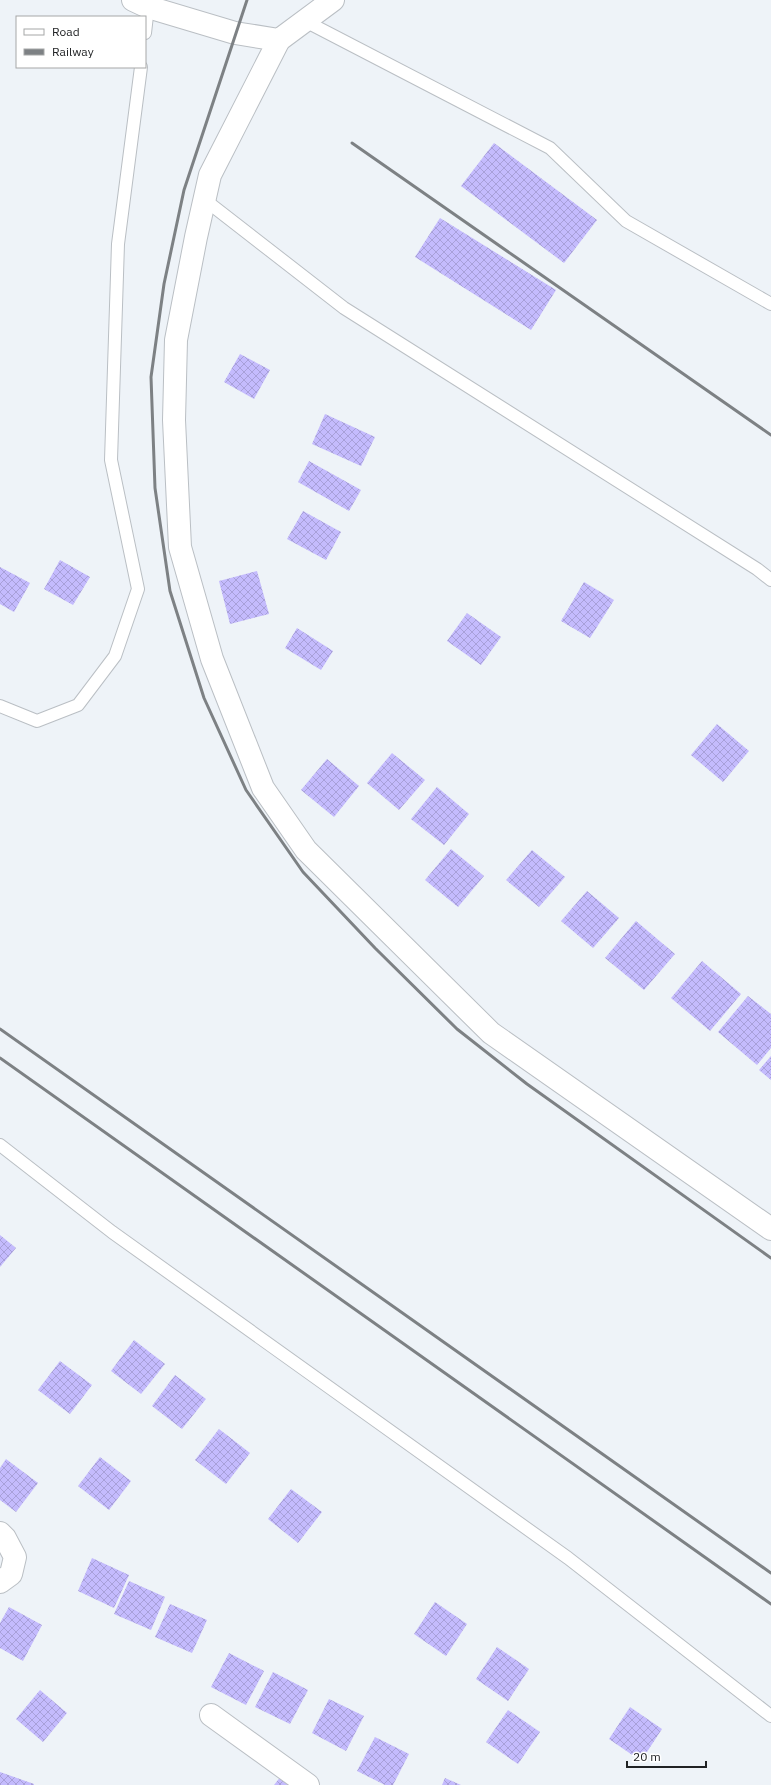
<svg xmlns="http://www.w3.org/2000/svg" width="771" height="1785" viewBox="0 0 771 1785" font-family="'IBM Plex Sans',sans-serif">
	<style>
		.building { fill: url(#building-cross-hatch) }
		.lines { fill: none; stroke-linecap: round; stroke-linejoin: round }
		.service-casing { stroke: #babfc4; stroke-width: 14 }
		.minor-casing { stroke: #babfc4; stroke-width: 24 }
		.service { stroke: #fff; stroke-width: 12 }
		.minor { stroke: #fff; stroke-width: 22 }
		.rail { stroke: #7d8184; stroke-width: 3 }
	</style>
	<defs>
		<pattern id="building-cross-hatch" width="8" height="8" patternUnits="userSpaceOnUse"><rect width="8" height="8" fill="#c4bbfd"/><path d="M0 0l8 8M0 8l8-8" fill="none" stroke="#a8a0d9"/></pattern>
	</defs>
	<rect width="100%" height="100%" fill="#eef3f8"/>
	<g class="building">
		<polygon points="494,143 597,220 564,263 461,186"/>
		<polygon points="440,218 556,290 531,330 415,257"/>
		<polygon points="240,354 270,370 254,399 224,382"/>
		<polygon points="325,414 375,437 361,466 312,444"/>
		<polygon points="309,461 361,490 349,511 298,482"/>
		<polygon points="303,511 341,532 326,560 287,539"/>
		<polygon points="60,560 90,577 73,605 44,589"/>
		<polygon points="0,567 30,583 14,612 0,604"/>
		<polygon points="257,571 269,614 230,624 219,581"/>
		<polygon points="584,582 614,600 590,638 561,621"/>
		<polygon points="467,613 501,637 481,665 447,641"/>
		<polygon points="297,628 333,651 321,670 285,648"/>
		<polygon points="717,724 749,751 723,782 691,755"/>
		<polygon points="392,753 425,780 399,810 367,783"/>
		<polygon points="327,759 359,786 334,817 301,790"/>
		<polygon points="437,787 469,814 444,845 411,819"/>
		<polygon points="451,849 484,876 458,907 425,880"/>
		<polygon points="532,850 565,877 539,907 506,880"/>
		<polygon points="587,891 619,918 593,948 561,921"/>
		<polygon points="636,921 675,954 644,990 605,958"/>
		<polygon points="702,961 741,994 710,1031 671,998"/>
		<polygon points="748,996 771,1014 771,1048 757,1065 718,1032"/>
		<polygon points="771,1056 771,1080 759,1070"/>
		<polygon points="0,1235 16,1248 0,1267"/>
		<polygon points="134,1340 165,1364 141,1394 111,1371"/>
		<polygon points="60,1361 92,1385 70,1414 38,1390"/>
		<polygon points="175,1375 206,1399 182,1429 152,1406"/>
		<polygon points="219,1429 250,1453 226,1484 195,1460"/>
		<polygon points="100,1457 131,1481 109,1510 78,1486"/>
		<polygon points="6,1459 38,1483 16,1512 0,1500 0,1468"/>
		<polygon points="291,1489 322,1512 298,1543 268,1519"/>
		<polygon points="92,1558 129,1575 114,1608 78,1591"/>
		<polygon points="129,1581 165,1597 151,1630 114,1614"/>
		<polygon points="435,1602 467,1624 446,1656 414,1634"/>
		<polygon points="170,1604 207,1620 192,1653 155,1637"/>
		<polygon points="9,1607 42,1625 23,1661 0,1648 0,1623"/>
		<polygon points="497,1647 529,1669 508,1701 476,1679"/>
		<polygon points="229,1653 264,1671 246,1705 211,1687"/>
		<polygon points="273,1672 308,1690 290,1724 255,1707"/>
		<polygon points="40,1690 67,1713 43,1742 16,1719"/>
		<polygon points="329,1699 364,1716 346,1751 312,1733"/>
		<polygon points="630,1707 662,1729 641,1761 609,1739"/>
		<polygon points="508,1710 540,1732 518,1764 486,1742"/>
		<polygon points="375,1737 409,1754 393,1785 385,1785 357,1771"/>
		<polygon points="0,1772 34,1784 34,1785 0,1785"/>
		<polygon points="281,1776 292,1785 274,1785"/>
		<polygon points="445,1778 461,1785 442,1785"/>
	</g>
	<g class="lines">
		<g class="service-casing">
			<g id="service">
				<polyline points="305,21 550,148 626,221 771,304"/>
				<polyline points="145,33 148,7"/>
				<polyline points="205,200 344,308 757,569 771,580"/>
				<polyline points="0,706 37,721 78,705 115,656 138,589 111,460 118,244 141,67"/>
				<polyline points="0,1145 112,1232 568,1558 771,1716"/>
			</g>
		</g>
		<g class="minor-casing">
			<g id="minor">
				<polyline points="133,0 148,7 235,33 279,40 333,0"/>
				<polyline points="279,40 210,175 196,237 176,340 174,420 180,547 212,659 263,788 306,850 491,1033 771,1229"/>
				<polyline points="0,1533 5,1538 15,1557 11,1574 0,1582"/>
				<polyline points="211,1715 308,1785"/>
			</g>
		</g>
		<use href="#service" class="service"/>
		<use href="#minor" class="minor"/>
		<g class="rail">
			<polyline points="247,0 184,190 164,284 151,377 155,488 170,591 204,698 246,790 303,872 375,948 457,1029 527,1084 771,1258"/>
			<polyline points="352,143 771,435"/>
			<polyline points="0,1029 771,1573"/>
			<polyline points="0,1058 771,1604"/>
		</g>
	</g>
	<rect x="16" y="16" width="130" height="52" fill="#ffffff" stroke="#a6a7a7"/>
	<rect x="24" y="29" width="20" height="6" fill="#ffffff" stroke="#a6a7a7"/>
	<text x="52" y="36" font-size="12" fill="#202224">Road</text>
	<rect x="24" y="49" width="20" height="6" fill="#7d8184" stroke="#a6a7a7"/>
	<text x="52" y="56" font-size="12" fill="#202224">Railway</text>
	<path d="M627 1761v6h79v-6" fill="none" stroke="#202224" stroke-width="2"/>
	<text x="633" y="1761" font-size="12" fill="#202224" stroke="#ffffff" stroke-width="3" paint-order="stroke">20 m</text>
</svg>
